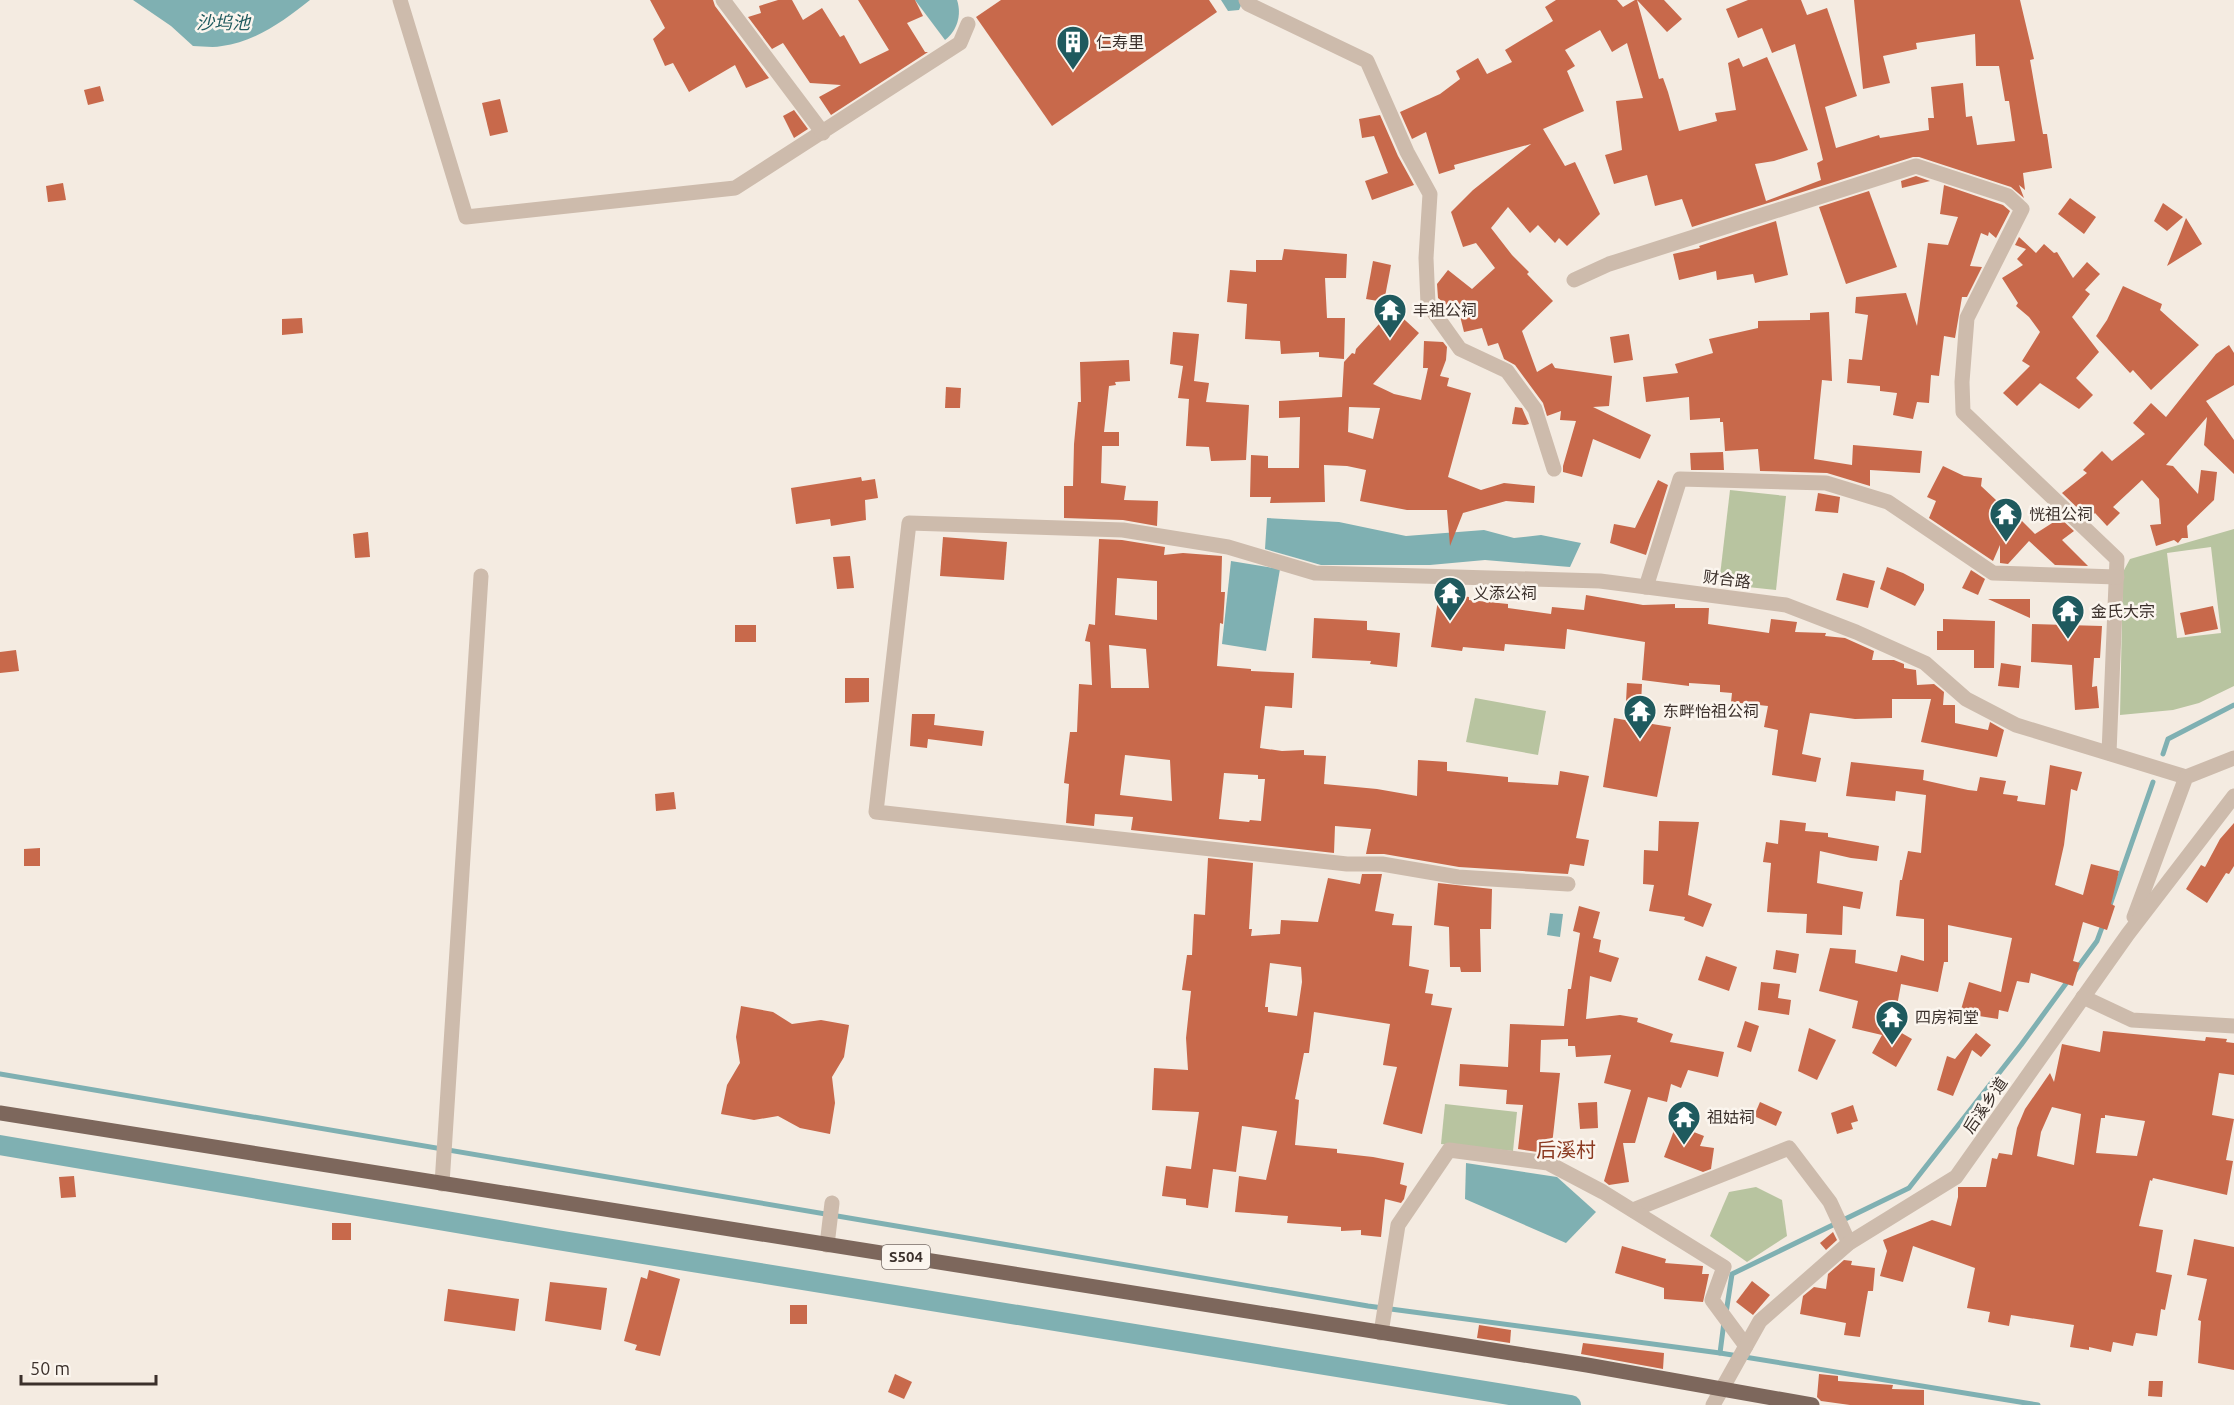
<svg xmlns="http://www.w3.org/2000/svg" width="2234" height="1405" viewBox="0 0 2234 1405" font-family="Ubuntu,'Noto Sans SC',sans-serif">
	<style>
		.green { fill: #b8c4a0; fill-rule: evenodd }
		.water { fill: #7fb0b2 }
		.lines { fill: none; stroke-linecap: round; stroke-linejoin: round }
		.stream { stroke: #7fb0b2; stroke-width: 5 }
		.canal { stroke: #7fb0b2; stroke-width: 20 }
		.building { fill: #c8694b; fill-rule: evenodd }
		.street { stroke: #cdbbac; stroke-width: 15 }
		.primary { stroke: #7d675c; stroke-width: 15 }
		.labels { text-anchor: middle; stroke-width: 5; stroke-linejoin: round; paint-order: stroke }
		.shield { fill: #fbf5ee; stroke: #756b66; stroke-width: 1.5 }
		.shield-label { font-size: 15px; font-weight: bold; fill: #3b302b }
		.poi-label { font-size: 16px; fill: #3b302b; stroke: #fbf5ee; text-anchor: start }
		.street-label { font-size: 16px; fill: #3b302b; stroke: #fbf5ee }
		.water-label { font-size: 18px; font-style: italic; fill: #1f5a5e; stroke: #fbf5ee }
		.quarter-label { font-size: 20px; fill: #8c3b22; stroke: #fbf5ee }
	</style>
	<rect width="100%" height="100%" fill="#f4ebe1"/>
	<g class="green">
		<polygon points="1730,490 1786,496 1776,590 1719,584"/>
		<path d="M2234,529V686L2199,703L2173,710L2120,715L2123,572L2130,559ZM2211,547L2221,633L2177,638L2167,553Z"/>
		<polygon points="1475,698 1546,711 1538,755 1466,742"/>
		<polygon points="1445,1104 1517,1112 1513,1151 1441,1144"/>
		<polygon points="1756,1187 1782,1200 1787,1236 1747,1262 1710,1236 1729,1192"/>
	</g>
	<g class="water">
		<path d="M133,0H310C285,20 255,42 222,46C213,48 202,46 193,46L171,26Z"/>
		<path d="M915,0H957C962,15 957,31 945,40Z"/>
		<polygon points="1221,0 1240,0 1242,3 1239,10 1228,11"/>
		<polygon points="1267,518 1339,522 1406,536 1484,530 1514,538 1541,535 1581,543 1570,567 1485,560 1430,565 1321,565 1265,549"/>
		<polygon points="1231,561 1280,569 1266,651 1222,644"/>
		<polygon points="1550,913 1563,914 1560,937 1547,935"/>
		<polygon points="1466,1163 1557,1177 1596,1212 1566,1243 1465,1199"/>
	</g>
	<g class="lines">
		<g class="stream">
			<polyline points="2163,754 2168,739 2234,705"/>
			<polyline points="2110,905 2153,782"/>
			<polyline points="2075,971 2097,941 2104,922"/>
			<polyline points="0,1074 1368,1306 1720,1353 2038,1405"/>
			<polyline points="1726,1313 1732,1274 1909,1188 2021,1045 2070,978"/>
			<polyline points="1720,1353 1724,1322"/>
		</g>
		<polyline class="canal" points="0,1145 557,1240 1571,1405"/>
	</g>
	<g class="building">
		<polygon points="650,0 713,0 715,6 769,78 746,88 735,65 689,92 673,63 665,66 653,39 665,28"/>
		<polygon points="778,0 792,0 803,20 822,8 840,37 844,35 860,64 889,50 858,0 915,0 923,16 907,23 925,52 928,52 831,115 819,97 841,85 810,83 783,43 772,49 748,17 761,13 759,6"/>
		<polygon points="1001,0 1209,0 1217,12 1052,126 976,17"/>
		<polygon points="1556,0 1617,0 1623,7 1635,0 1664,0 1682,19 1667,32 1637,0 1659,79 1663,78 1668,92 1679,131 1717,121 1715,113 1736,110 1728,63 1739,58 1743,67 1767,57 1808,150 1774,161 1755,164 1766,201 1821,180 1817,163 1823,160 1795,44 1772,53 1762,28 1738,38 1726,9 1748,0 1801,0 1807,15 1827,8 1857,96 1825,107 1836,148 1879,135 1880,138 1929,130 1928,118 1934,118 1931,87 1963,83 1966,117 1972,116 1977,145 2015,141 2009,101 2005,101 1999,66 1976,66 1975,34 1916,43 1917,49 1883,56 1890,83 1863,89 1854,0 2020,0 2034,59 2030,60 2043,134 2047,134 2052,168 2023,173 2025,190 2019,185 2024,198 2011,187 1919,157 1913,157 1692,227 1682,199 1655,206 1647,175 1614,184 1605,155 1622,150 1616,101 1643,98 1627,43 1612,52 1600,30 1565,50 1575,66 1567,71 1584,111 1543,129 1565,166 1575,162 1600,214 1567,246 1559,238 1555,243 1538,225 1530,233 1508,207 1491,228 1512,255 1529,272 1527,274 1553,301 1522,331 1537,372 1552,363 1555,368 1612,376 1609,406 1593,407 1651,435 1640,459 1593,439 1582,477 1563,472 1563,466 1576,421 1560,420 1561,411 1547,416 1543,403 1515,365 1504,359 1498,343 1488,346 1482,328 1464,332 1460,316 1438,298 1437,284 1448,270 1472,289 1495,268 1476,243 1463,247 1451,212 1473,190 1531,144 1454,165 1455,169 1439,174 1426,132 1412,139 1400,112 1440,94 1460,79 1456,71 1478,58 1487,74 1512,62 1505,50 1553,21 1545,7"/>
		<polygon points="100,86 104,101 88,105 84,90"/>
		<polygon points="500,99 508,132 490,136 482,103"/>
		<polygon points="794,110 808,129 794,138 783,116"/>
		<polygon points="1380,115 1398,156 1414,185 1372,200 1365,181 1388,173 1374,136 1362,138 1359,119"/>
		<polygon points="1916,176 1930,181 1902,188 1901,181"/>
		<polygon points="63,183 66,200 48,202 46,186"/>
		<polygon points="1944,185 2003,205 2010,211 1996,238 1989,232 1988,236 1981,233 1970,266 1982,267 1967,297 1962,297 1955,338 1944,336 1939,376 1931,375 1929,403 1917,402 1913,419 1893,415 1897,393 1880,391 1880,386 1847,383 1849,359 1862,360 1868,315 1855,313 1856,297 1906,293 1917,326 1928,243 1948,245 1958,217 1940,214"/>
		<polygon points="1869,191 1897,267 1846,284 1819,207"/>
		<polygon points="2070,198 2096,217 2084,234 2058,214"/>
		<polygon points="2163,203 2183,217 2167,231 2154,221"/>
		<polygon points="2186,218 2202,244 2167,266 2180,234"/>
		<polygon points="1776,221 1788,275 1755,283 1753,274 1717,280 1716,271 1679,280 1673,254 1700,248 1699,246"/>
		<polygon points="2019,237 2036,253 2044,244 2054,253 2057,252 2073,278 2087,262 2100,274 2085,290 2090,294 2072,317 2099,352 2076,378 2093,395 2079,409 2040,383 2017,406 2003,393 2030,366 2022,361 2040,332 2029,317 2016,306 2018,303 2002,278 2023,265 2017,259 2026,249 2015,245"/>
		<polygon points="1284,249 1347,254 1346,278 1325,278 1327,318 1345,318 1344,359 1319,357 1319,352 1281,354 1280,341 1245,339 1247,304 1227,302 1230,270 1256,272 1256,260 1282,260"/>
		<polygon points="1373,261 1391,265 1384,302 1366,299"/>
		<polygon points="2123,286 2162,304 2160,310 2199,345 2151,390 2133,370 2130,373 2096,336 2107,320"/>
		<path d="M1393,309L1419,333L1373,384L1394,394L1421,400L1428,368H1423L1424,341L1443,342L1447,347L1446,360L1440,376L1449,378L1447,386L1471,393L1448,477L1481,490L1504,483L1535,486L1534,503L1506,501L1463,513L1450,546L1447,510H1407L1360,501L1366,470L1347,466L1324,465L1325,502L1270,503L1271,497H1250L1251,455L1268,456V468H1299L1300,417L1279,418V401L1342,397L1344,362L1352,353L1355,354L1356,349ZM1349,407L1380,408L1373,439L1348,432Z"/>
		<polygon points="1829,312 1832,381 1822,380 1814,459 1852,465 1853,445 1922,451 1920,473 1870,470 1870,486 1827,473 1760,471 1758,449 1725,451 1723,422 1720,422 1720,418 1690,420 1689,397 1646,402 1643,377 1678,373 1675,364 1713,353 1709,339 1758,328 1758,321 1810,320 1810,313"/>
		<polygon points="302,318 303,333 282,335 282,319"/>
		<polygon points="1173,332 1199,334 1194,381 1209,383 1206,402 1249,405 1246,460 1211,461 1209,447 1186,446 1189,399 1178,398 1183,366 1170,364"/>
		<polygon points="1629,334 1633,360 1614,363 1610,337"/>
		<polygon points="2229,345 2234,353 2234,385 2206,401 2234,440 2234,474 2204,445 2207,417 2166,465 2173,466 2198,494 2201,470 2217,472 2214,500 2187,526 2188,538 2182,538 2178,543 2174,540 2156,546 2150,525 2161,524 2159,499 2142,480 2113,507 2120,513 2107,526 2095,513 2089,519 2062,493 2087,473 2083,470 2102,451 2112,461 2145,434 2133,423 2151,403 2166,417 2216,354"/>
		<polygon points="1129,360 1130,381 1115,382 1116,385 1109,386 1104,432 1119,432 1119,446 1102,446 1101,483 1126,486 1124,500 1158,501 1157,526 1123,520 1064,518 1064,486 1073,486 1074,444 1078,402 1081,402 1080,362"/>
		<polygon points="946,387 961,388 960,408 945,408"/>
		<polygon points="1515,407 1522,408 1529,424 1525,425 1512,424"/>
		<polygon points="1723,452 1724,470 1691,470 1690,453"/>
		<polygon points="1943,466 1964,476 1982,478 1981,486 2011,514 2013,512 2035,534 2060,518 2074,531 2062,540 2088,566 2055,565 2029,541 2008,564 2000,563 2000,545 1993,561 1929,518 1936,501 1927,497"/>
		<polygon points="861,477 862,481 875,479 878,498 865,500 866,520 831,526 830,519 796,524 791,488"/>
		<polygon points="1658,480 1668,485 1646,555 1610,543 1614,524 1635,528"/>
		<polygon points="1818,493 1840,497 1838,513 1815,511"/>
		<polygon points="368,532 370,557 355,558 353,534"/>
		<polygon points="943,537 1007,542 1004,580 940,576"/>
		<path d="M1099,539L1122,540L1165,547L1164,555L1183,553L1222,556L1221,592H1225L1223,624L1220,623L1217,666L1251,669V671L1294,673L1292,708L1265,706L1260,748L1282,751L1304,750V755L1326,756L1324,784L1377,789L1417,796L1418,760L1447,762V771L1508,777V782L1558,785L1560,771L1589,776L1576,838L1589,840L1584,866L1570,864L1568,874L1459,867L1384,854H1366L1371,829L1335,826L1334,853L1131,830L1133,817L1095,814L1094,826L1066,823L1069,784L1064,783L1070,732H1077L1079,684L1092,685L1090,642L1085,641L1089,624L1095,625ZM1117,578L1157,581V620L1115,615ZM1109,645L1146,649L1149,688H1111ZM1125,755L1170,760L1172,801L1120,795ZM1224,773L1258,775V779H1265L1261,821L1250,820L1249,822L1219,819Z"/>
		<polygon points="850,556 854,588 837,589 833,557"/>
		<polygon points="1887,567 1903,573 1924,584 1924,590 1915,606 1880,589"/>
		<polygon points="1971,570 1985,579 1978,595 1962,588"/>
		<polygon points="1843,573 1875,581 1868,608 1836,600"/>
		<polygon points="1439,593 1469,597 1469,600 1508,604 1508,608 1551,614 1552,607 1584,610 1586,595 1643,605 1675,604 1675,608 1709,608 1708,624 1769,633 1771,619 1797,622 1795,632 1826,633 1825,636 1845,638 1874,651 1872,660 1894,660 1904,664 1904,668 1916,670 1917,685 1934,684 1944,692 1943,705 1955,705 1955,723 1988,730 1990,722 2004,730 1997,757 1921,742 1931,699 1892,699 1892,718 1855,719 1810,713 1802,754 1821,758 1816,782 1772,775 1778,730 1764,727 1768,706 1731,702 1732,693 1720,692 1720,685 1689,683 1689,686 1642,680 1645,642 1567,629 1565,649 1505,644 1504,651 1463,647 1462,651 1431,647"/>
		<polygon points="1988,599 2030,599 2030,618"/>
		<polygon points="2213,606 2218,629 2185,635 2180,613"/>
		<polygon points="1314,618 1367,621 1367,630 1400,633 1397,667 1370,664 1371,661 1312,658"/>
		<polygon points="1943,619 1995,621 1994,668 1974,668 1974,650 1937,650 1937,631 1943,631"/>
		<polygon points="2032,624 2102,626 2100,658 2094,658 2092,687 2097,686 2099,708 2075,710 2072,665 2031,662"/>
		<rect x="735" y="625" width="21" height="17"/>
		<polygon points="16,650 19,671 0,673 0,652"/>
		<polygon points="2001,663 2021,666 2019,688 1998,686"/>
		<polygon points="845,678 869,678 869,702 845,703"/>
		<polygon points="1627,683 1642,684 1640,722 1671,727 1657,797 1603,787 1614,718 1625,720"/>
		<polygon points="912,714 935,714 934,725 984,731 982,746 928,739 927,748 910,746"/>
		<polygon points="1851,762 1924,770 1923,780 1968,790 1977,791 1980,777 2006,781 2003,794 2018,796 2017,801 2045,805 2050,765 2082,772 2077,791 2071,789 2064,845 2055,885 2083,895 2091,864 2119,871 2111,904 2115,906 2107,930 2083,922 2073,961 2080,963 2073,986 2031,973 2029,983 2017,981 2008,1012 1999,1010 1998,1019 1960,1013 1969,982 2001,992 2012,938 1948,925 1948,962 1944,962 1938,992 1901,984 1893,1028 1912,1039 1896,1067 1872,1053 1882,1035 1852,1028 1858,1001 1819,991 1830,948 1856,950 1855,963 1897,972 1901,955 1924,961 1924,919 1896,916 1900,880 1902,880 1908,851 1921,853 1926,795 1896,791 1895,801 1846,796"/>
		<polygon points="674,792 676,809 656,811 655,794"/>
		<polygon points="1780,820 1806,823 1805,831 1828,833 1828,837 1879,846 1877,861 1851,858 1820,851 1817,883 1863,892 1860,909 1843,906 1842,935 1806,933 1807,914 1767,912 1771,863 1763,862 1766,842 1778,844"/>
		<polygon points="1659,821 1699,822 1688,895 1712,904 1703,927 1684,920 1685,917 1649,911 1654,885 1643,884 1644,850 1658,851"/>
		<polygon points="2234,823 2234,866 2229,874 2226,873 2207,903 2186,889 2201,865 2205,867 2220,839"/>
		<polygon points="40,848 40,866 24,866 24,849"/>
		<path d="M1208,858L1253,863L1249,929H1252L1251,936L1280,934L1281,920L1318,922L1328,878L1360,884L1362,874H1382L1375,911L1394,914L1392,925L1412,926L1409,966L1429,970L1425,993L1433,994L1431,1005L1452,1008L1422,1134L1383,1124L1397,1067L1383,1065L1390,1024L1314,1012L1309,1053H1304L1295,1099L1299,1100L1295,1145L1337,1149V1153L1373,1157L1404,1163L1400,1184L1407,1186L1404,1199L1401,1203L1385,1199L1381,1237L1361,1235V1230L1341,1231V1227L1287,1223L1288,1216L1235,1212L1239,1176L1266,1180L1277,1131L1242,1126L1236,1172L1213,1169L1208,1208L1186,1205V1199L1162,1196L1166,1166L1191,1169L1199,1112L1152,1110L1154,1068L1188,1070L1186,1038L1191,991L1182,990L1187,955H1192L1194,914L1205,915ZM1270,963L1301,967L1302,982L1297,1016L1268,1012V1007H1265Z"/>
		<polygon points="1438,883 1492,889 1491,929 1480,929 1481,972 1461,972 1460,967 1450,967 1449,927 1434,925"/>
		<polygon points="1579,906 1600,912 1593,938 1601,940 1599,952 1619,958 1611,982 1590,976 1586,1019 1620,1015 1638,1018 1637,1022 1673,1034 1670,1042 1724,1052 1718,1077 1688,1070 1681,1088 1671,1084 1667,1102 1648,1097 1635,1143 1623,1143 1629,1182 1609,1185 1604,1181 1631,1090 1604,1083 1611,1055 1576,1057 1575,1046 1568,1046 1568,1039 1541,1040 1540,1072 1560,1073 1551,1154 1518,1149 1523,1105 1506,1104 1507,1090 1459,1086 1460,1064 1508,1067 1510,1024 1564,1026 1568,989 1571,989 1580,933 1573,931"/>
		<polygon points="1776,950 1799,954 1796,973 1773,969"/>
		<polygon points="1706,956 1737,967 1729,991 1698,980"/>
		<polygon points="1761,982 1780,984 1778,998 1791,1000 1789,1015 1758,1010"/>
		<polygon points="741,1006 773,1012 792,1024 821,1020 849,1025 844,1057 832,1077 835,1103 830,1134 800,1128 778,1116 754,1120 721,1114 727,1085 740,1063 736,1037"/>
		<polygon points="1745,1021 1759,1026 1751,1052 1737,1047"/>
		<polygon points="1809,1028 1836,1040 1817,1080 1798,1071"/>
		<path d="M2103,1031L2205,1041L2206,1037L2227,1039L2226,1042L2234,1043V1075L2219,1073L2212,1115L2234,1119L2226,1160L2233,1161L2227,1195L2153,1178L2152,1181L2150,1180L2139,1226L2163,1230L2156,1272L2172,1275L2165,1310L2161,1309L2157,1336L2136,1333L2133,1346L2113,1342L2111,1352L2089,1347V1350L2070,1347L2074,1325L2011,1315L2009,1326L1988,1322L1990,1312L1967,1308L1975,1268L1913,1246L1903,1282L1880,1276L1887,1251L1883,1240L1932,1220L1951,1226L1958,1197V1187H1986L1992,1158L1997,1159L1999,1153L2012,1155L2017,1128L2025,1109L2050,1073L2054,1082L2062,1044L2100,1052ZM2052,1107L2081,1114L2074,1165L2037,1156L2041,1132ZM2105,1115L2145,1121L2137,1156L2096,1153L2101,1118H2105Z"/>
		<polygon points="1976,1033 1991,1045 1981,1057 1972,1050 1953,1096 1937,1090 1947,1056 1955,1059"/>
		<polygon points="1597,1102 1598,1128 1580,1129 1578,1103"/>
		<polygon points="1760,1102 1782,1112 1776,1126 1754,1116"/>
		<polygon points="1853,1105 1858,1121 1851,1123 1853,1129 1837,1134 1831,1113"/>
		<polygon points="1676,1125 1704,1136 1700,1146 1714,1148 1711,1169 1703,1172 1664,1157"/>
		<polygon points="74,1176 76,1197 61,1198 59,1177"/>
		<rect x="332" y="1223" width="19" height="17"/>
		<polygon points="1833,1232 1837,1240 1826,1250 1820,1243"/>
		<polygon points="2194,1239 2234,1247 2234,1370 2198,1363 2201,1321 2198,1320 2207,1279 2187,1275"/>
		<polygon points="1622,1246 1666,1259 1665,1263 1703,1266 1702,1274 1709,1274 1703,1302 1664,1299 1664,1288 1615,1273"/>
		<polygon points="1844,1260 1852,1261 1851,1265 1875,1268 1873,1291 1868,1291 1860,1337 1844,1335 1846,1323 1800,1314 1803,1296 1814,1287 1826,1289 1828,1274"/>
		<polygon points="649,1270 680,1279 660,1356 635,1350 637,1345 624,1341 641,1277 647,1279"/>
		<polygon points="1752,1281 1770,1295 1753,1315 1736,1302"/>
		<polygon points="550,1282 607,1288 601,1330 545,1321"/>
		<polygon points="448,1289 519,1299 515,1331 444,1321"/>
		<rect x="790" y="1305" width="17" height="19"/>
		<polygon points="1479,1325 1511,1330 1510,1343 1477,1338"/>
		<polygon points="1583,1343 1664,1353 1663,1369 1581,1354"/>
		<polygon points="895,1374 912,1382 904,1399 888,1392"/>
		<polygon points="1819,1374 1838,1376 1838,1381 1893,1385 1892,1389 1924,1390 1924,1405 1850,1405 1821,1401 1817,1397"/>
		<polygon points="2149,1381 2163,1381 2162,1397 2148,1396"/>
	</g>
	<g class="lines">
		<g class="street">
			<polyline points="400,0 466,217 735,188 960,43 968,24"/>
			<polyline points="723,0 823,133"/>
			<polyline points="1246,0 1248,4 1367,61 1407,152 1430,194 1426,258 1428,304 1460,349 1507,371 1535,409 1554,469"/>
			<polyline points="1574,280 1609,264 1916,166 2008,196 2022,209 1967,318 1962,382 1963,412 2117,559 2109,753"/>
			<polyline points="1646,587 1680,479 1826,483 1888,502 1993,573 2117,577"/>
			<polyline points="1568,884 1458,877 1382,864 1347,864 876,812 909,523 1123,530 1228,547 1315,573 1600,581 1786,605 1856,632 1925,663 1966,699 2016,725 2186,777"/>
			<polyline points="2134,917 2186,777 2234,758"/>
			<polyline points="2083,997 2132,1020 2234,1026"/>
			<polyline points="442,1184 481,576"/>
			<polyline points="1633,1210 1789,1148 1830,1202 1849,1243"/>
			<polyline points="827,1245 832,1203"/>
			<polyline points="1381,1333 1398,1225 1449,1150 1548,1163 1603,1192 1724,1267 1712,1300 1746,1346"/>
			<polyline points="1713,1405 1760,1321 1849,1243 1956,1177 2128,934 2234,796"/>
		</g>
		<polyline class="primary" points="0,1113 1587,1365 1812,1405"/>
	</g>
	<defs>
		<g id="building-pin" transform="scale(1.725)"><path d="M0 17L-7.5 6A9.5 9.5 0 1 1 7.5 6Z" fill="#1f5a5e" stroke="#fbf5ee"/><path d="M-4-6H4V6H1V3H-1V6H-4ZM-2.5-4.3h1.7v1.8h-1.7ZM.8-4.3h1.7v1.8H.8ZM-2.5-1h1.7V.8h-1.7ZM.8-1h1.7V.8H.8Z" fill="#fff"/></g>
		<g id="temple-pin" transform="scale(1.725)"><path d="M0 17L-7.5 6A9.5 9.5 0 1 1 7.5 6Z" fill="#1f5a5e" stroke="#fbf5ee"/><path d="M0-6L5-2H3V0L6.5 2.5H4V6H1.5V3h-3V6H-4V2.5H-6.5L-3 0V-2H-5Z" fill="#fff"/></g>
	</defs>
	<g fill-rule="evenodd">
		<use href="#building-pin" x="1073" y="42"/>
		<use href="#temple-pin" x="1390" y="310"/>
		<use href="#temple-pin" x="2006" y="514"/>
		<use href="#temple-pin" x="1450" y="593"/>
		<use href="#temple-pin" x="2068" y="611"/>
		<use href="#temple-pin" x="1640" y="711"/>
		<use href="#temple-pin" x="1892" y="1017"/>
		<use href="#temple-pin" x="1684" y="1117"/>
	</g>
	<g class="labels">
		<rect class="shield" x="882" y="1245" width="48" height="24" rx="4.5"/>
		<g class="shield-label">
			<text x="906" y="1262">S504</text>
		</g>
		<g class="poi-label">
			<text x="1096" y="48">仁寿里</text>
			<text x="1413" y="316">丰祖公祠</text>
			<text x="2029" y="520">恍祖公祠</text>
			<text x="1473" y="599">义添公祠</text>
			<text x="2091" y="617">金氏大宗</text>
			<text x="1663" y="717">东畔怡祖公祠</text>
			<text x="1915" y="1023">四房祠堂</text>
			<text x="1707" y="1123">祖姑祠</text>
		</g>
		<g class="street-label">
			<text transform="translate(1727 579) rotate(7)" y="6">财合路</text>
			<text transform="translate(1985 1105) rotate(-55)" y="6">后溪乡道</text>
		</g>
		<g class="water-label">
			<text x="223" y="29">沙坞池</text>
		</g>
		<g class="quarter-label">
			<text x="1566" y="1157">后溪村</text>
		</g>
	</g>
	<path d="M21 1375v9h135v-9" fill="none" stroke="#3b302b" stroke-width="3"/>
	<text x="30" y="1375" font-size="18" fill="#3b302b" stroke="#fbf5ee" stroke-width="4.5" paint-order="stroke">50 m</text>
</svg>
